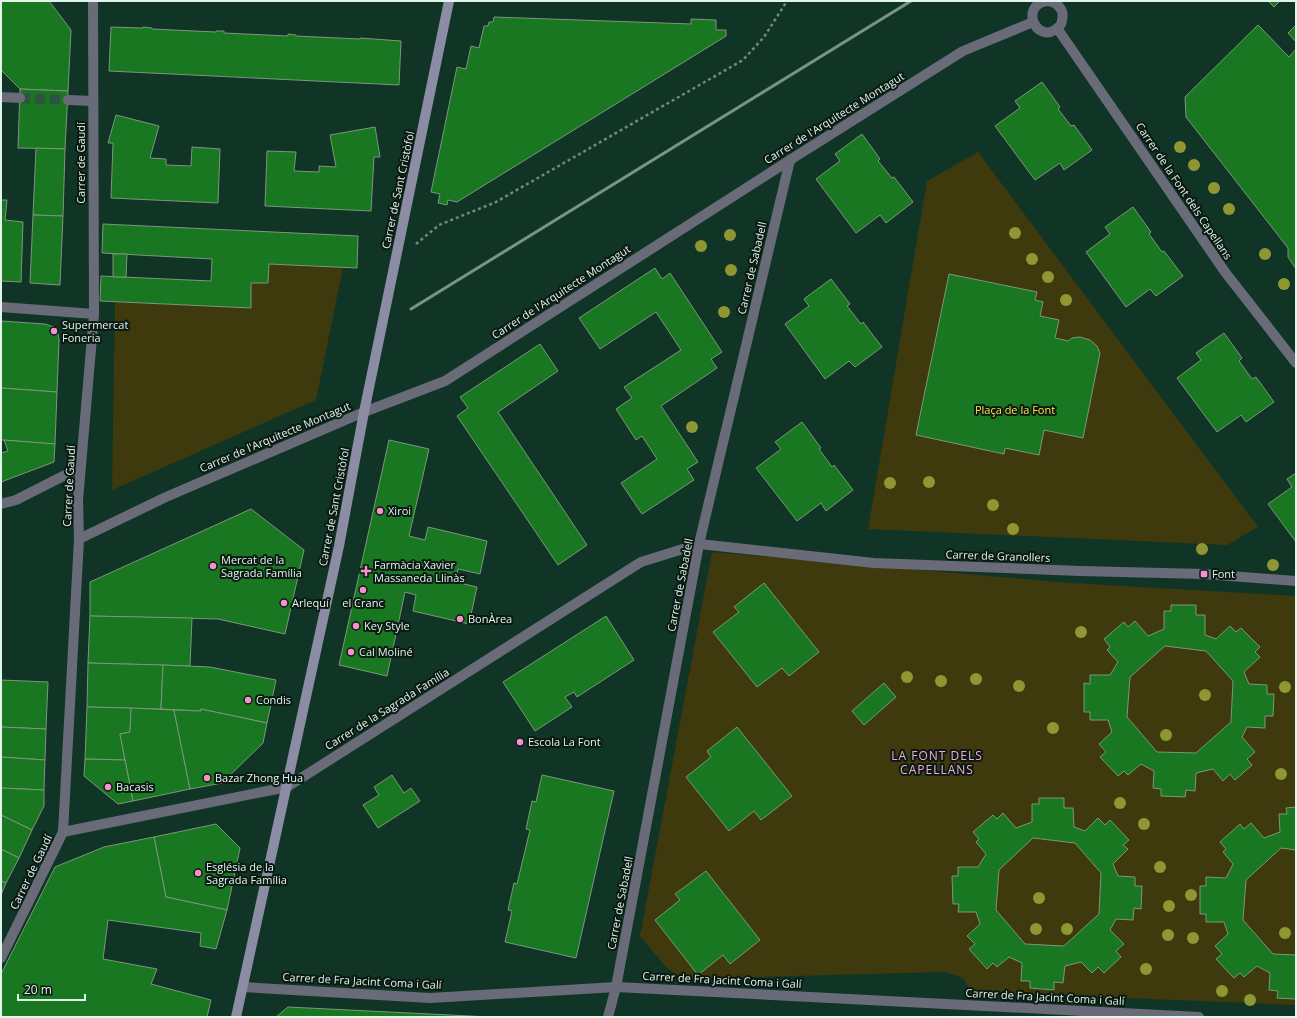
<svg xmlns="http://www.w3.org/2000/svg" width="1297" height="1018" viewBox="0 0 1297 1018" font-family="'Open Sans',sans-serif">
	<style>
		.green { fill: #3e3a0d }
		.building { fill: #197621; stroke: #7d977c; fill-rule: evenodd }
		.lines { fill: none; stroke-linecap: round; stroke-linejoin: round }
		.street-tunnel { stroke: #2f5244; stroke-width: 10; stroke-dasharray: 10 5; stroke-linecap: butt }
		.path { stroke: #6e8b7f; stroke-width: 2.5; stroke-dasharray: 3 3; stroke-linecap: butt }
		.street { stroke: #6a6b79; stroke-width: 10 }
		.secondary { stroke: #8c8da4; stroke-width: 10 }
		.rail { stroke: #779487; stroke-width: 3 }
		.tree { fill: #8f9733 }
		.poi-dot { fill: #f790ce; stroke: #0a1912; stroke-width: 1.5 }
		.labels { text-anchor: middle; stroke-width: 4; stroke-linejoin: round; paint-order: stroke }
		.street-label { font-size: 11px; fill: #e1f5eb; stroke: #0a1912 }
		.poi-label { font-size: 11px; fill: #e1f5eb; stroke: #0a1912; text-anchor: start }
		.park-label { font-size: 11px; fill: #f7e83d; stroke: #0a1912 }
		.neighbourhood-label { font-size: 12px; letter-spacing: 1px; fill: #f3aad4; stroke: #0a1912 }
	</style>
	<rect width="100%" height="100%" fill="#103526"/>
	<g class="green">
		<polygon points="978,152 1258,527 1227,545 868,529 927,181"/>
		<polygon points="269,264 343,267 316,400 112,490 115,302 251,308 251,283 268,283"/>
		<polygon points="712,552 1070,583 1296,596 1296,1005 985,992 970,990 963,978 945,972 681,979 665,966 640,936"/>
	</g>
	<g class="building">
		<polygon points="1,1 49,1 71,30 68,91 20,89 1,70"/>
		<polygon points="1268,1 1280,1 1274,7"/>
		<polygon points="494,17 691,24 691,19 716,20 716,30 726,30 726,36 457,202 448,200 447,205 438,203 440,194 431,192 457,67 466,69 471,46 479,48 484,26 488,26 489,22 493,22"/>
		<polygon points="1258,25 1289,57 1296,49 1296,269 1288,257 1288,248 1186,117 1185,97"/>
		<polygon points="1296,25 1296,42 1288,33"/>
		<polygon points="111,27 143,28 143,27 152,28 152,29 216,32 216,31 224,31 224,33 288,36 288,34 296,35 296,36 360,39 360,38 401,41 399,85 109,71"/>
		<polygon points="1042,82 1060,107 1058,109 1071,126 1074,125 1092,150 1064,170 1060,163 1035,180 995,126 1020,108 1015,101"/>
		<polygon points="20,89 68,91 65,149 18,148"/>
		<polygon points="116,115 159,126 150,158 166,159 166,165 191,166 192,147 220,149 218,203 111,198 113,143 108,143"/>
		<polygon points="375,127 380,157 374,157 371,211 265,206 267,151 296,152 294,171 319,172 319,166 336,167 330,135"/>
		<polygon points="862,134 880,159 878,161 892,178 894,177 913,202 886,223 880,215 856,233 816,179 840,161 835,154"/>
		<polygon points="36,148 65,149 63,216 33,215"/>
		<polygon points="1,200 7,200 5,220 23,222 21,282 1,281"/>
		<polygon points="1133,207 1151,232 1149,234 1162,252 1164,251 1183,276 1156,296 1150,289 1126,307 1086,252 1110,234 1105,227"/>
		<polygon points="33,215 63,216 60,285 30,283"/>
		<polygon points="103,224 358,236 357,268 269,264 268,283 251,283 251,308 100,301 101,276 211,281 212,259 102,253"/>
		<polygon points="113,254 127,254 126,277 113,277"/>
		<polygon points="655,268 662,279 670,273 722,352 711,359 717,368 661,406 698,462 687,469 694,480 642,514 621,483 657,459 642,436 636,440 616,409 632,398 624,387 681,350 656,312 600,349 579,318"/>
		<polygon points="949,274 1037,292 1035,300 1043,302 1040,316 1059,320 1055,338 1068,341 1072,338 1080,337 1090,340 1097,346 1100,353 1083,438 1044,430 1039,455 1005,448 1004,454 916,435"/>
		<polygon points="831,279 850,304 847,306 861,324 863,322 882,347 855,367 849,361 825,379 785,324 809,306 804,299"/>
		<polygon points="1,321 45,324 57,328 59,340 57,392 1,388"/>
		<polygon points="1224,333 1242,358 1239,361 1252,379 1256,377 1274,402 1246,422 1241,415 1217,432 1177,378 1201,360 1196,353"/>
		<polygon points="540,344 558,371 498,412 587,545 558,565 457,416 468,408 460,397"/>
		<polygon points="1,388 57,392 55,444 1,440"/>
		<polygon points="802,422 821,448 819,449 832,467 834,465 853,490 826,511 821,503 797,521 756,468 781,449 775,442"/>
		<polygon points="4,440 55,444 54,462 1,482 1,453 8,451"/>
		<polygon points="389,440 429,449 409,536 425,540 428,527 487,541 480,574 458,569 456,582 477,587 469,624 413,611 416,595 405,592 387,676 339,665"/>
		<polygon points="1296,473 1296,542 1268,504 1292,487 1287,479"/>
		<polygon points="251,509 304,550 285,634 218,619 90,616 90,582"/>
		<polygon points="764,583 819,652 789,676 782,668 757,687 713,632 739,612 734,607"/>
		<path d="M1171,605H1196V615H1205V635L1216,639L1230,626L1236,632L1241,628L1260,647L1255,652L1260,657L1244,672L1249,684L1267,685V694H1274L1273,716H1265V728L1247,727L1242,737L1255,752L1247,759L1252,765L1235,780L1230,774L1223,781L1213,769L1196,773L1195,791L1186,790L1185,797L1161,796V789L1153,788L1154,771L1141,764L1128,775L1124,771L1118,776L1100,757L1106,752L1099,744L1112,732L1108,720H1090V712H1084V683L1090,684V675H1110L1118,662L1107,650L1110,647L1104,639L1124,622L1128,627L1135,621L1148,636L1164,629V611H1171ZM1165,646L1206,651L1233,681L1231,722L1196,753L1157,752L1127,717L1130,677Z"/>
		<polygon points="90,616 192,618 190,666 88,663"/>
		<polygon points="606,616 634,660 577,697 574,692 565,697 572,707 535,731 503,682"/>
		<polygon points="88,663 163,665 161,709 87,707"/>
		<polygon points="163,665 210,667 276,680 267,723 201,709 201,711 161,709"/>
		<polygon points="1,680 48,682 46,729 1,727"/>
		<polygon points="884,683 896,697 864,725 852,711"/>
		<polygon points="87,707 131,708 130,732 120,734 125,760 85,759"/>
		<polygon points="131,708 174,710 190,789 133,801 120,734 130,732"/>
		<polygon points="201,709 267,723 263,743 222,783 190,789 174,710 201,711"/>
		<polygon points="1,727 46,729 45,760 1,757"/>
		<polygon points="737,727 792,796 761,820 754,811 729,831 686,777 711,757 707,751"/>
		<polygon points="1,757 45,760 44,790 1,788"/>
		<polygon points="85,759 125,760 133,801 118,804 84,776"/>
		<polygon points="392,775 404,793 411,788 420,801 378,828 363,805 379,795 374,787"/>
		<polygon points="542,775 614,791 576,958 505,942 512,911 508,910 514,883 517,884 530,830 526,829 532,801 536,802"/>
		<polygon points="1,788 44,790 44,806 32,830 1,815"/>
		<path d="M1039,798H1064V808H1073L1074,827L1085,831L1098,818L1105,825L1110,820L1129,840L1123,845L1128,849L1113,864L1118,876L1135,877V886H1142L1141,909L1134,908L1133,920L1116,919L1110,930L1124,944L1116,951L1121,957L1104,973L1098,967L1092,973L1081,962L1065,966L1063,983L1054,982V990L1030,988V981H1021L1022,963L1009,957L997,967L993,963L987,969L969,949L975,944L967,936L980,924L976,912H958L959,904H953L952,876H958V867H978L986,854L976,842L979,839L973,832L993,815L997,819L1003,813L1016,828L1032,822V804H1039ZM1033,838L1075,843L1101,873L1099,914L1064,946L1025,944L996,910L999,870Z"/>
		<polygon points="1296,807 1296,850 1281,848 1246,880 1243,920 1273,954 1296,955 1296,999 1277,998 1278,991 1269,990 1270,973 1257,966 1244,977 1240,973 1234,978 1216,959 1222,954 1215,946 1228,934 1224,922 1206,922 1206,914 1200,914 1200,886 1206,886 1206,877 1226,878 1233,864 1223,852 1226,849 1220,842 1240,824 1244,829 1251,823 1264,838 1280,832 1279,814 1287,814 1286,808"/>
		<polygon points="1,815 32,830 19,858 1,849"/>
		<polygon points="216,824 240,848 227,910 166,897 154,837"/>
		<polygon points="154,837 166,897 227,910 216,949 200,946 201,933 108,920 103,959 157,969 151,984 211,1000 207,1017 1,1017 1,974 55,867 104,847"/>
		<polygon points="1,849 19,858 6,883 1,881"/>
		<polygon points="706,871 760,940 730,964 723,955 698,975 655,920 680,900 675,894"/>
		<polygon points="1,881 6,883 1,895"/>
		<polygon points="288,1007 490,1017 276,1017"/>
	</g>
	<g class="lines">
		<polyline class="street-tunnel" points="20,98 68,100"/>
		<polyline class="path" points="416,244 439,225 496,202 743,60 764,37 787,1"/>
		<g class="street">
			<path d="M1047,1C1020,5 1035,42 1055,30C1059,28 1062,24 1062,20C1065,10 1057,2 1048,1"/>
			<polyline points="1057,28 1225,272 1296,363"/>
			<polyline points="1,97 20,98"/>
			<polyline points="68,100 93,101"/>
			<polyline points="1,307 94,314"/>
			<polyline points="1,504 16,500 81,467"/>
			<polyline points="79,539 166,497 364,412 445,381 790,160 963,51 1033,22"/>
			<polyline points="63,832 287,787 641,562 699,544 874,563 1080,571 1204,574 1296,581"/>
			<polyline points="1,958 63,832 79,539 78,500 94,314 93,1"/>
			<polyline points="243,987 430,998 616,987 1199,1017"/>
			<polyline points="608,1017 616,987 699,544 790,160"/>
		</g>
		<polyline class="secondary" points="236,1017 339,546 364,412 449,1"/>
		<polyline class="rail" points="411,309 911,1"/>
	</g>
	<g class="tree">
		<circle cx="1180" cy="147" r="6"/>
		<circle cx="1194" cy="165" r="6"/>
		<circle cx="1214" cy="188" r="6"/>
		<circle cx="1229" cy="209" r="6"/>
		<circle cx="1015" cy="233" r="6"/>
		<circle cx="730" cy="235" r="6"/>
		<circle cx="701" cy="246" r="6"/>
		<circle cx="1265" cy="254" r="6"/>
		<circle cx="1032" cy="259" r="6"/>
		<circle cx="731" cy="270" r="6"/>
		<circle cx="1048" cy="277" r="6"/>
		<circle cx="1284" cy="284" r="6"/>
		<circle cx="1066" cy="300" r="6"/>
		<circle cx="724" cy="312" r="6"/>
		<circle cx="692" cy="427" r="6"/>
		<circle cx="929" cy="482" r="6"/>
		<circle cx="890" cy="483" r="6"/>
		<circle cx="993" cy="505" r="6"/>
		<circle cx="1013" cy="529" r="6"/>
		<circle cx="1202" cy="549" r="6"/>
		<circle cx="1273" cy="565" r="6"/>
		<circle cx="1081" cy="632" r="6"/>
		<circle cx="907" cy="677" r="6"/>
		<circle cx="976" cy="679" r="6"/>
		<circle cx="941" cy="681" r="6"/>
		<circle cx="1019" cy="686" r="6"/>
		<circle cx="1285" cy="687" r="6"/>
		<circle cx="1205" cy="695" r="6"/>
		<circle cx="1053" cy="728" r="6"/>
		<circle cx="1166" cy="735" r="6"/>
		<circle cx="1281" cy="774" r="6"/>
		<circle cx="1120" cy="803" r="6"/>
		<circle cx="1144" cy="824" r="6"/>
		<circle cx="1160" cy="867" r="6"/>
		<circle cx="1191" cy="895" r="6"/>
		<circle cx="1039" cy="898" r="6"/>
		<circle cx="1169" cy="906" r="6"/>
		<circle cx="1036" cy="929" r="6"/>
		<circle cx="1067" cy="929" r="6"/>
		<circle cx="1285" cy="933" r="6"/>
		<circle cx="1168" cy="935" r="6"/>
		<circle cx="1193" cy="938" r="6"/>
		<circle cx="1146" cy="969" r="6"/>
		<circle cx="1222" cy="991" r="6"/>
		<circle cx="1250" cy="1000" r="6"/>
	</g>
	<g class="poi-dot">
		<circle cx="54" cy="331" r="4"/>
		<circle cx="380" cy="511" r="4"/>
		<circle cx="213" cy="566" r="4"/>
		<path d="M364 565h4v4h4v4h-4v4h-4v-4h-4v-4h4z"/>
		<rect x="1200" y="570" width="8" height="8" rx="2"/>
		<circle cx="363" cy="590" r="4"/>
		<circle cx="284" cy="603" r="4"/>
		<circle cx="460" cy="619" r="4"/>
		<circle cx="356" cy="626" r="4"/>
		<circle cx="351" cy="652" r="4"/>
		<circle cx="248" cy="700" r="4"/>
		<circle cx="520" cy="742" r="4"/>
		<circle cx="207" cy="778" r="4"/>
		<circle cx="108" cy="787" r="4"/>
		<circle cx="198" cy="873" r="4"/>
	</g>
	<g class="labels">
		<g class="street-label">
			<text transform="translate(834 118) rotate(-32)" y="4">Carrer de l'Arquitecte Montagut</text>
			<text transform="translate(81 163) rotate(-90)" y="4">Carrer de Gaudí</text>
			<text transform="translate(398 190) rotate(-78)" y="4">Carrer de Sant Cristòfol</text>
			<text transform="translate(1184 191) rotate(56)" y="4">Carrer de la Font dels Capellans</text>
			<text transform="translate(752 268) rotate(-77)" y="4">Carrer de Sabadell</text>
			<text transform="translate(561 292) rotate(-33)" y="4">Carrer de l'Arquitecte Montagut</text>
			<text transform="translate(275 437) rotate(-23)" y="4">Carrer de l'Arquitecte Montagut</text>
			<text transform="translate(69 486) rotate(-87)" y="4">Carrer de Gaudí</text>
			<text transform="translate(334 507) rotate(-79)" y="4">Carrer de Sant Cristòfol</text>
			<text transform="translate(998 556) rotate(2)" y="4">Carrer de Granollers</text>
			<text transform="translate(680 585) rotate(-79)" y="4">Carrer de Sabadell</text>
			<text transform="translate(387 709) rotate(-32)" y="4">Carrer de la Sagrada Família</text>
			<text transform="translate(31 872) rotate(-64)" y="4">Carrer de Gaudí</text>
			<text transform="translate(620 903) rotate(-79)" y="4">Carrer de Sabadell</text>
			<text transform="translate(722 980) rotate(3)" y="4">Carrer de Fra Jacint Coma i Galí</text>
			<text transform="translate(362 981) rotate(3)" y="4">Carrer de Fra Jacint Coma i Galí</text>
			<text transform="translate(1045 997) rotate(3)" y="4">Carrer de Fra Jacint Coma i Galí</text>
		</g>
		<g class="poi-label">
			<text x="62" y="329">Supermercat<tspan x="62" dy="13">Foneria</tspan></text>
			<text x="388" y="515">Xiroi</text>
			<text x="221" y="564">Mercat de la<tspan x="221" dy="13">Sagrada Família</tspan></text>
			<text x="374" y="569">Farmàcia Xavier<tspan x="374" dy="13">Massaneda Llinàs</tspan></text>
			<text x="1212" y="578">Font</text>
			<text x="292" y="607">Arlequí</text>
			<text x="363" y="607" text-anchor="middle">el Cranc</text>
			<text x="468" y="623">BonÀrea</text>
			<text x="364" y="630">Key Style</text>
			<text x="359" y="656">Cal Moliné</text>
			<text x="256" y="704">Condis</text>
			<text x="528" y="746">Escola La Font</text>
			<text x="215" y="782">Bazar Zhong Hua</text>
			<text x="116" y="791">Bacasis</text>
			<text x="206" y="871">Església de la<tspan x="206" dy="13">Sagrada Família</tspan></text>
		</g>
		<g class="park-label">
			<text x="1015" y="414">Plaça de la Font</text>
		</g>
		<g class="neighbourhood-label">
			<text x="937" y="760">LA FONT DELS<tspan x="937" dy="14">CAPELLANS</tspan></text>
		</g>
	</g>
	<rect width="1297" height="1018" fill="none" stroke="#e1f5eb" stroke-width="4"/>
	<path d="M18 994v6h67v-6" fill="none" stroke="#e1f5eb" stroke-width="2"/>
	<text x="24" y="994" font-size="12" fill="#e1f5eb" stroke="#0a1912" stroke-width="3" paint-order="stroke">20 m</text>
</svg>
